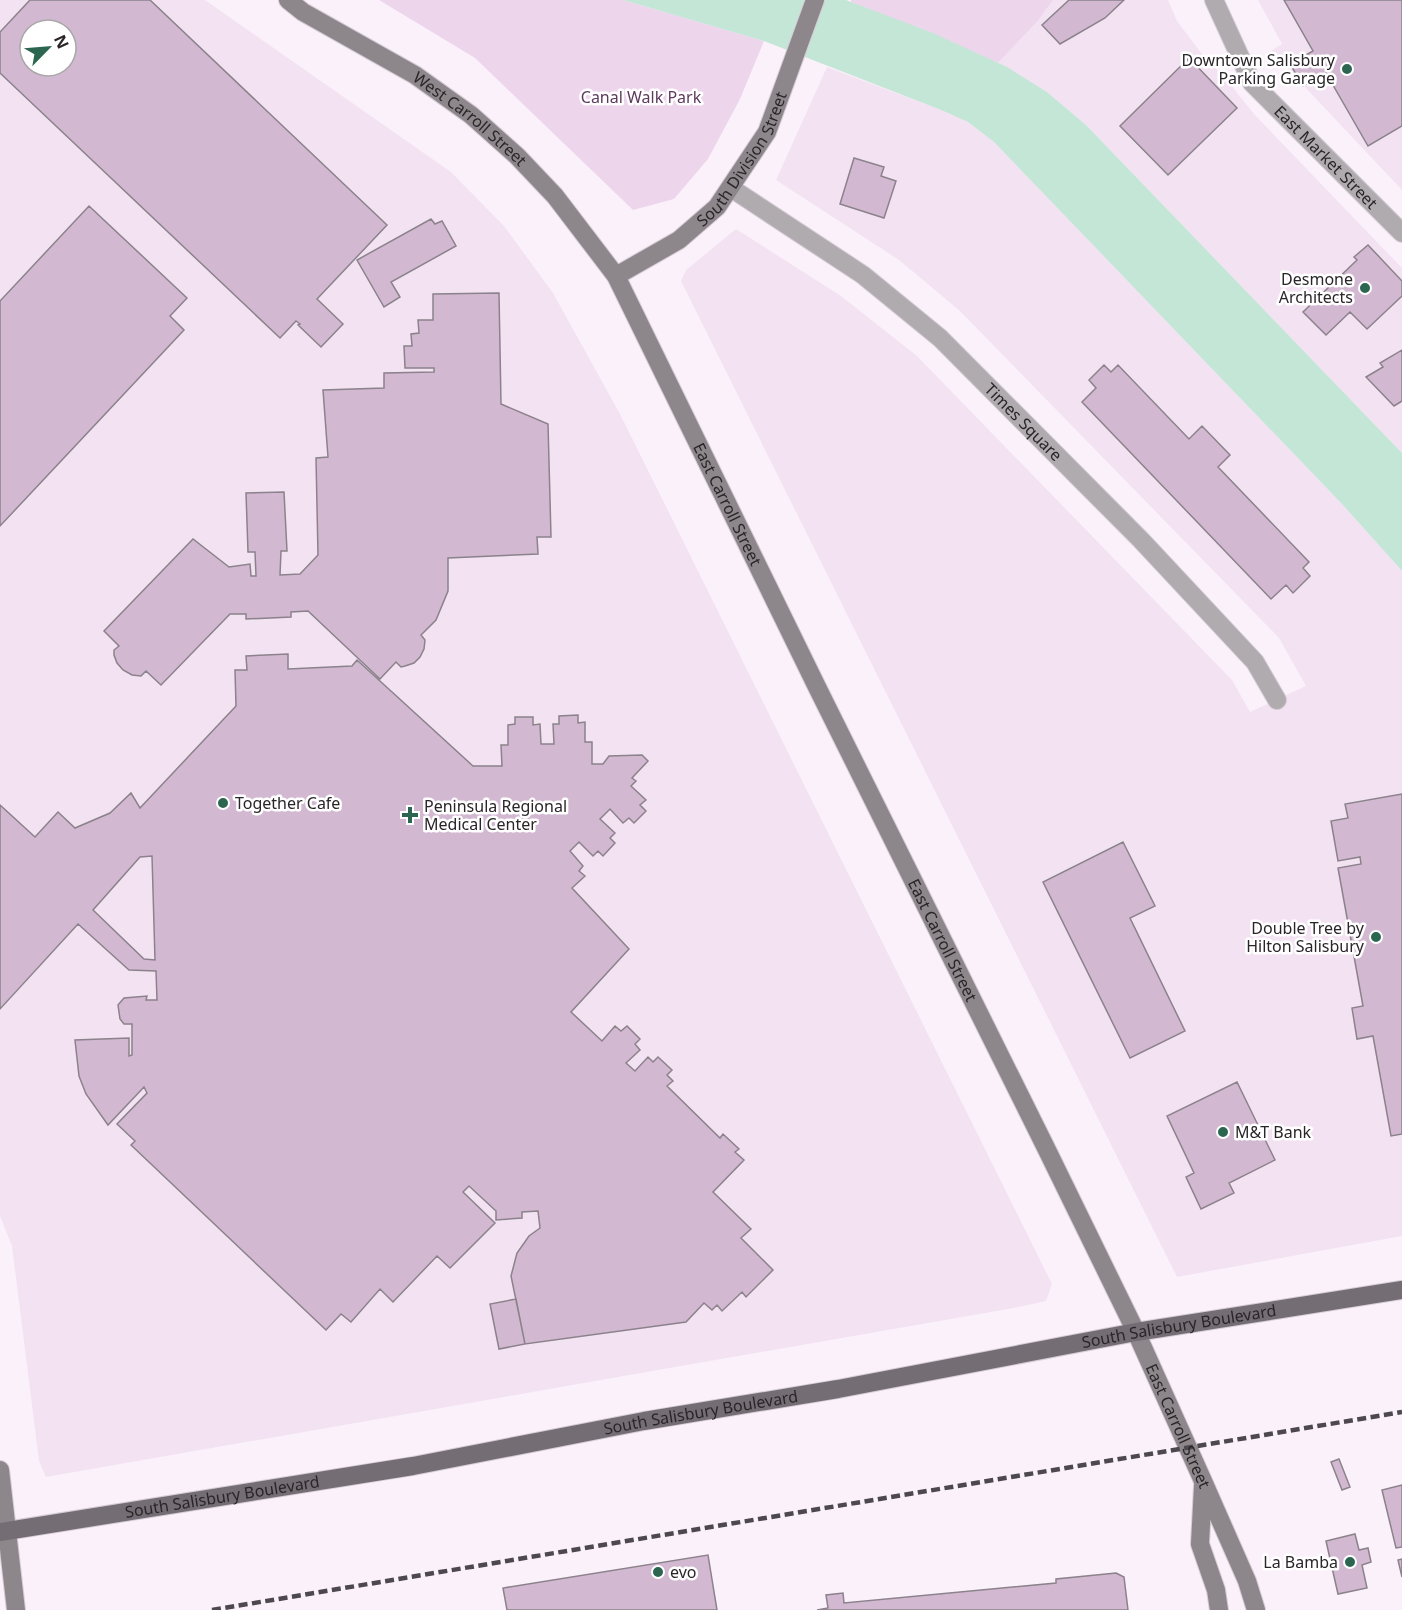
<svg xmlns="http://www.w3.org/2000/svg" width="1402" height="1610" font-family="'Noto Sans',sans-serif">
  <rect width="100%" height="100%" fill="#fbf1fb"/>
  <!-- built -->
  <path fill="#f3e3f2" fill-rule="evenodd" d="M0,0H205L451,172L504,226L553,293L620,414L1052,1284L1046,1301L1019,1307L46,1477L39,1461L12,1246L0,1216ZM30,30H66V66H30Z
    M1053,0H1168L1177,21L1202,54L1226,79L1254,114L1402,268V453L1086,125L1047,92L998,63L1038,21Z
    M1258,0H1402V190L1271,51L1282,44Z
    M827,67L941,110L968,122L994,142L1342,504L1402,571V1236L1177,1277L681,281L686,270L736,229L841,296L917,356L1232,680L1250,712L1306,686L1279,638L960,311L899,260L776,180Z"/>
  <!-- green -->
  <path fill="#edd6ec" d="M379,0H623L764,41L740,99L708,159L674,199L633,210L475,58Z
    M851,0H1053L1038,21L998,63L851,2Z"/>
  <!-- water -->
  <path fill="#c3e6d6" d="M623,0H846L933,33L1007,67L1047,92L1086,125L1402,453V571L1342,504L994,142L968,122L941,110L764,41Z"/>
  <!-- building -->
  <path fill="#d2b9d1" stroke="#8b828b" stroke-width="1.5" fill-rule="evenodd" d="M30,0H150L387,225L317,299L343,324L321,347L298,325L300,324L296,321L280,338L0,73V32ZM30,30H66V66H30Z
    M1069,0H1124L1105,18L1060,44L1042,25Z
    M1284,0H1402V126L1368,146L1326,73L1303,86L1290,64L1313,51Z
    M1189,58L1237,108L1168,175L1120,126Z
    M854,158L884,167L881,176L896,181L884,218L840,204Z
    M89,206L187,298L170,316L184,330L0,526V301Z
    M431,219L435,224L442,221L456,246L391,282L400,297L384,307L357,260Z
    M1368,245L1402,281V296L1367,329L1350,312L1326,335L1303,312L1357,260L1354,257Z
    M499,293L501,404L548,424L551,537H537L538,554L448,558V591L436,620L421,635L425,640L424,649L420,657L414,663L405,666L401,667L396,662L380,679L308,611L291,612V617L246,619V614H230L161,685L146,671L141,676L132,675L123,670L117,663L114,655V650L119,646L104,631L193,539L229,567L250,564L251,576H256L255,552H248L246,493L284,492L287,551H281L280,575L300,574L318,555L316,458L328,457L323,390L384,388V373L434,372V368H405L404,346H412L411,334L419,333L418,320H433V294Z
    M1402,350V401L1394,406L1366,377L1383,367L1380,363Z
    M1104,365L1111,372L1118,365L1189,439L1202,426L1230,455L1218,467L1309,562L1303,568L1310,576L1293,593L1286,585L1271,599L1082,402L1096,388L1089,380Z
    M288,654V669L352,666L357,660L473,766H502L501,745H508V725L515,724V717H533V725L540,724L541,744H554L553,724H559V716L578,715V723L585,722V742H592V764H603L609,756L642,755L648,761L632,778L636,781L631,786L646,800L640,805L646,811L634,823L629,818L623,823L610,809L600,819L615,833L610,838L615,843L603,856L598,851L593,856L579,842L570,851L583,866L579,871L585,876L572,888L629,949L571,1012L602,1041L615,1026L621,1031L627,1026L640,1039L635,1044L640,1050L626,1063L635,1071L648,1057L653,1062L658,1057L672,1070L667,1075L673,1081L667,1086L720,1138L723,1134L739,1149L735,1152L744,1160L713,1192L751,1229L741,1238L773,1270L746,1297L742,1292L722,1311L717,1305L712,1310L704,1303L686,1322L525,1344L511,1276L517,1253L529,1236L540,1228L538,1211L522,1212V1218L496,1220V1211L469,1186L463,1192L495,1223L450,1268L437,1256L393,1302L380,1289L351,1322L341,1314L326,1330L131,1145L135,1141L117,1124L147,1093L144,1087L108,1125L86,1094L79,1076L75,1040L129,1038V1056L132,1055V1024H124L120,1019L118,1005L124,998L147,996L146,1000H157L156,971L129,970L78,924L0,1009V805L35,837L58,812L75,828L110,813L131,793L140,808L236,706L235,670H247L246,656ZM152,856L155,960L144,959L93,910L140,857Z
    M1402,794V1134L1391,1136L1373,1036L1357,1039L1352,1008L1363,1006L1338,868L1361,864L1360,857L1338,861L1331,821L1348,818L1345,804Z
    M1123,842L1155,906L1130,918L1185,1031L1130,1058L1043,882Z
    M1237,1082L1275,1160L1229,1183L1234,1193L1201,1209L1186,1177L1194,1173L1167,1116Z
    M516,1299L525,1344L499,1349L490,1304Z
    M1339,1459L1350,1487L1342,1490L1331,1462Z
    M1402,1485V1547L1396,1548L1382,1490Z
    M1355,1534L1359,1550L1368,1548L1371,1562L1362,1565L1367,1588L1338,1594L1326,1541Z
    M708,1555L717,1610H507L503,1588Z
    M1402,1559V1577L1398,1560Z
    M1116,1573L1124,1577L1128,1610H817L828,1608L826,1595L843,1593L844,1603L1056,1583V1579Z"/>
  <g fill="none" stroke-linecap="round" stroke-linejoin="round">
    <defs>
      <g id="street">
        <path id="s1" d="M1214,0L1252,83L1402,233"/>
        <path id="s2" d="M731,188L863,275L940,338L1141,540L1255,662L1277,700"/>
      </g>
      <g id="secondary">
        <path id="s3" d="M288,0L303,12L415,75L471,115L517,156L555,196L616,276L817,687L1048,1152L1136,1332L1203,1481L1247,1581L1256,1610"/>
        <path id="s4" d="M616,276L679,240L717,207L767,132L815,0"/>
        <path d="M0,1470L16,1610"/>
        <path d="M1203,1486L1200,1544L1216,1590L1219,1610"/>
      </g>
      <g id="primary">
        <path id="s5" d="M0,1532L413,1466L644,1421L838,1389L1136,1332L1402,1290"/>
      </g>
    </defs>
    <!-- street casing -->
    <use href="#street" stroke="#d5ccd5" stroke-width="20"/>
    <!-- secondary casing -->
    <use href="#secondary" stroke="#d5ccd5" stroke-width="20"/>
    <!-- primary casing -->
    <use href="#primary" stroke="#d5ccd5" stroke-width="20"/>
    <!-- street -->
    <use href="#street" stroke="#afabae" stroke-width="18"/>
    <!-- secondary -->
    <use href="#secondary" stroke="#8d878c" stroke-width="18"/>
    <!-- primary -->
    <use href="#primary" stroke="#746d74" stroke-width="18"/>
    <!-- rail -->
    <path stroke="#4d484d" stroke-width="4.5" stroke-dasharray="9 4.5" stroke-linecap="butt" d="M212,1610L1402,1412"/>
  </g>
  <!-- markers -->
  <g fill="#2c6650" stroke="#fff" stroke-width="2">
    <circle cx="1347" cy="69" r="6"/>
    <circle cx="1365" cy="288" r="6"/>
    <circle cx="223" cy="803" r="6"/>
    <path d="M407 806h6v6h6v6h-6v6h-6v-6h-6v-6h6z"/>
    <circle cx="1376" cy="937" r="6"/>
    <circle cx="1223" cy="1132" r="6"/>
    <circle cx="1350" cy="1562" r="6"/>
    <circle cx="658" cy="1572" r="6"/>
  </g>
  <g text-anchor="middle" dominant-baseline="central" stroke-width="5" stroke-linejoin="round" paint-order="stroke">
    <!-- poi labels -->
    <g font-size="16" fill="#292528" stroke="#fff" text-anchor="end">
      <text x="1335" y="60">Downtown Salisbury<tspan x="1335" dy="18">Parking Garage</tspan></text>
      <text x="1353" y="279">Desmone<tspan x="1353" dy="18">Architects</tspan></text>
      <text x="235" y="803" text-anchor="start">Together Cafe</text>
      <text x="424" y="806" text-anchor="start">Peninsula Regional<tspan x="424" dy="18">Medical Center</tspan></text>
      <text x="1364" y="928">Double Tree by<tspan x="1364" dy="18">Hilton Salisbury</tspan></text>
      <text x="1235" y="1132" text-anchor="start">M&amp;T Bank</text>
      <text x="1338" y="1562">La Bamba</text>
      <text x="670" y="1572" text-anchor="start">evo</text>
    </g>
    <!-- park labels -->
    <g font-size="16" fill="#5d3a5d" stroke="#fff">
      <text x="641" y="97">Canal Walk Park</text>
    </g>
    <!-- street labels -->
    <g font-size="16" fill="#292528" stroke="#fff">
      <text stroke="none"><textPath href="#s3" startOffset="218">West Carroll Street</textPath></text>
      <text stroke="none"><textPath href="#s4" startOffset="177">South Division Street</textPath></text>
      <text stroke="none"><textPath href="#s1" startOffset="196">East Market Street</textPath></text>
      <text stroke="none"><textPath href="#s2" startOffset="376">Times Square</textPath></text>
      <text stroke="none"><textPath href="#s3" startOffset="688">East Carroll Street</textPath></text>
      <text stroke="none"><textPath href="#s3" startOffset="1174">East Carroll Street</textPath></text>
      <text stroke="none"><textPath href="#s5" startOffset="1197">South Salisbury Boulevard</textPath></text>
      <text stroke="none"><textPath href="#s5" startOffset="711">South Salisbury Boulevard</textPath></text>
      <text stroke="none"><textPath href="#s3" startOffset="1714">East Carroll Street</textPath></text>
      <text stroke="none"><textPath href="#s5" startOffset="225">South Salisbury Boulevard</textPath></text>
    </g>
  </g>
  <!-- north arrow -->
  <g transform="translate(48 48) rotate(65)"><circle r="28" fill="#ffffff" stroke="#a9a8a9" stroke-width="1.5"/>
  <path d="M0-4.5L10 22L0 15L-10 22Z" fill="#2c6650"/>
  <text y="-9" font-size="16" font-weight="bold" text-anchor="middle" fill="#292528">N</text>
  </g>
</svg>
